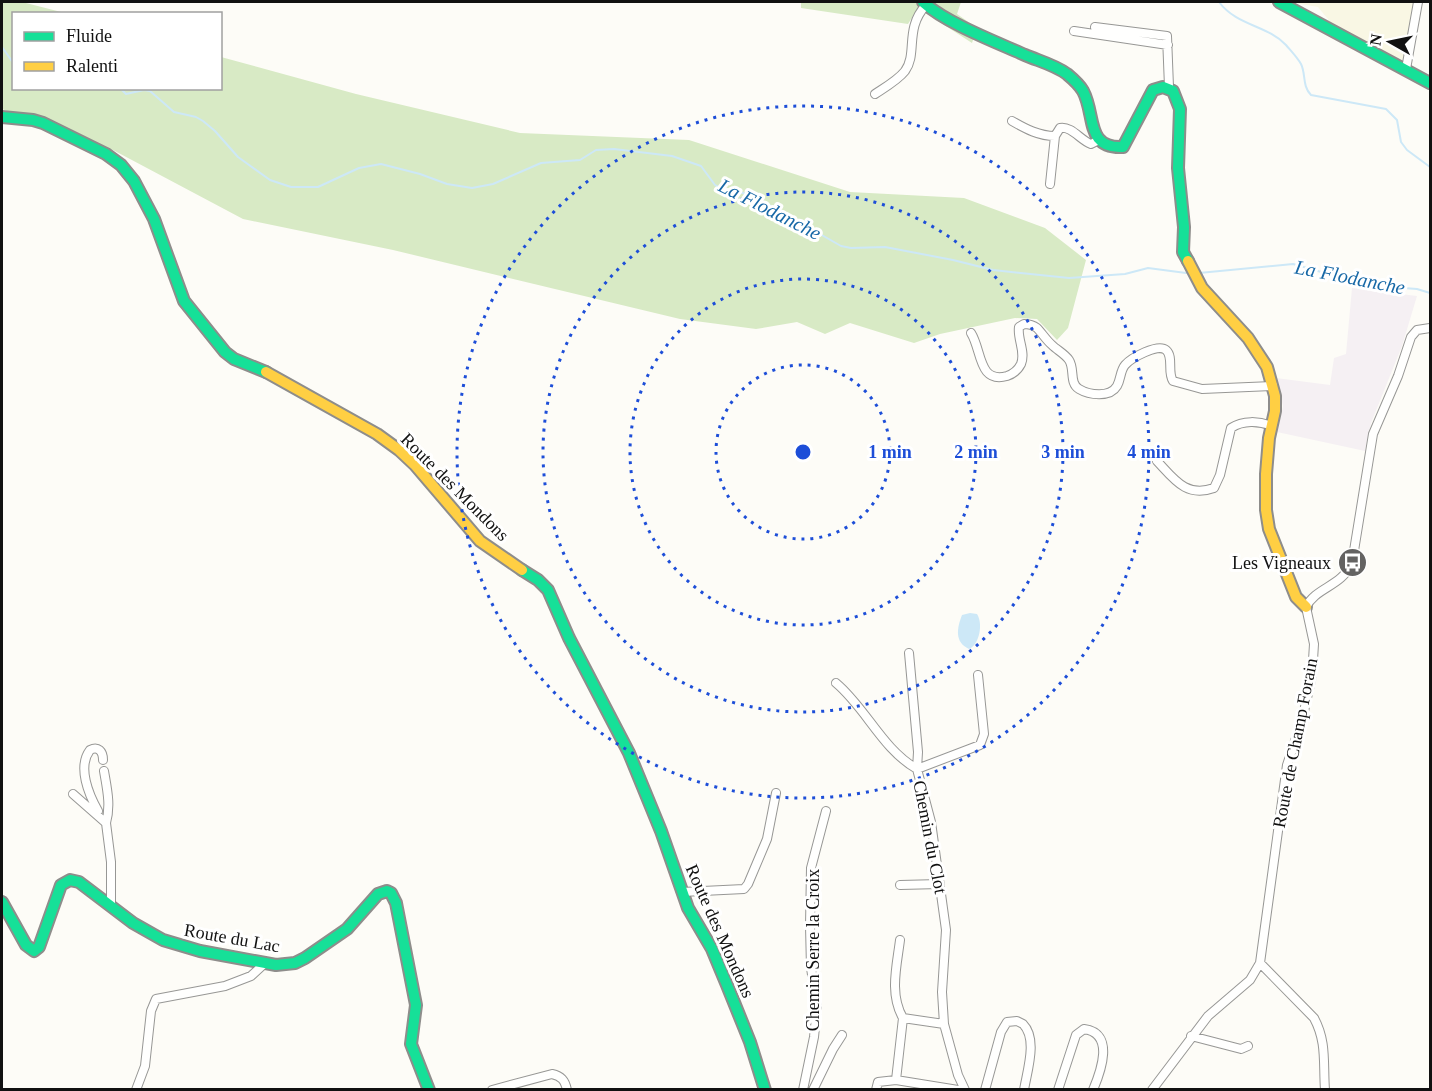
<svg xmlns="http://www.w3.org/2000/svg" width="1432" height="1091" font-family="'Times New Roman',serif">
  <rect width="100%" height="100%" fill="#fdfcf7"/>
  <!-- industrial -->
  <path fill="#f5f0f3" d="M1352,288L1417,296L1402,346L1371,423L1365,451L1277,432L1283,406L1276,378L1330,385L1334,358L1346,354Z"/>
  <!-- farmland -->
  <path fill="#f9f7e4" d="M1289,2H1415L1406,55L1403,60L1394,57L1332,24L1318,7Z"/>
  <!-- forest -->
  <path fill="#d8eac5" d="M2,2H22L65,13L14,14V88H220L221,57L356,94L520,133L689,140L850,192L964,198L1045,228L1086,260L1068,328L1057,340L1037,319L1015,318L940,334L914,343L850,323L825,334L797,322L756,329L680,319L393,250L243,219L113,150L2,109Z
    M801,2H961L957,14L977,28L972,43L918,8L908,24L801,8Z"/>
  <!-- water -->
  <path fill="#cde8f7" d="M970,613L977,614C983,623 980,644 969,649C954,642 957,628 962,615Z"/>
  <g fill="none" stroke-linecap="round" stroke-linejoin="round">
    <!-- stream -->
    <path stroke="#cde8f7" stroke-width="2" d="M1219,2C1237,26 1267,25 1286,45C1291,51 1297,57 1301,64C1306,74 1302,86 1311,95L1386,109L1397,120L1401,142L1407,150L1430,167
      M2,47L14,64
      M120,88L126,94L144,90L150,91L174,112L196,117L203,121L215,131L238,157L270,180L291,187H318L359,168L381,164L420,174L447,184L472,188L493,184L541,163L580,160L596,150L614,149L672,156L701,166L715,185L724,190L743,193L764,202L841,246L851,248L885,247L953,260L993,270L1069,278L1125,274L1148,268L1186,273
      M1199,273L1293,264L1346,279L1378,286L1417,289L1430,293"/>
    <defs>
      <path id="street" d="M1095,27L1167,36L1169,87
        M1074,31L1168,45
        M1406,69L1418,2
        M875,94C884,88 898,80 905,71C918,53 904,29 926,5
        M1012,121C1026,129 1039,136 1055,136
        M1050,184L1055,136L1060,128C1072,126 1080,140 1091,144L1099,140
        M971,333C982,350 978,384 1007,376C1013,374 1018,370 1021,364C1026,352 1017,339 1019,327L1024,324C1029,324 1033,325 1037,328C1042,333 1046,340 1052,345C1057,350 1065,354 1069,360C1075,369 1069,383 1079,389C1089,395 1110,398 1117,386C1121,379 1120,371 1125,365C1131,358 1158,343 1166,350C1174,357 1167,372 1173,381L1202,389L1273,386
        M1157,461C1174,479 1186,498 1214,488L1220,475L1231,428C1243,420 1259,421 1272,426
        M909,653L918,752L917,769L980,745L984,734L978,675
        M836,683C866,708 882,749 917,769L931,822L946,930L942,992L944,1024
        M104,771C107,789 111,805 106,823
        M73,794L106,823L111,862V906
        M98,811C89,795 77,767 90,750C98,746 103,751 103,760
        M900,885L940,884
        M682,892L744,889L748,884L767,839L776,793
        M900,940C897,965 889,994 903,1018L944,1024L958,1075L965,1090
        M1260,963L1314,1018C1327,1042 1323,1063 1325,1090
        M1191,1036L1241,1049L1248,1046
        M896,1080L903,1018
        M136,1090L145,1066L151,1011L156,999L225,986L251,976L264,964
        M492,1090L552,1074C561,1076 565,1080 567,1090
        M803,1090L814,1037L817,1008L811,968L810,926L811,868L826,811
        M813,1090L833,1049L842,1035
        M876,1090L878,1082L896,1080L958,1090
        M985,1090L1001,1032L1007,1022L1017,1021L1023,1024C1038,1039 1027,1071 1024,1090
        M1058,1090L1076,1035L1084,1029C1115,1033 1101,1071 1093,1090
        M1152,1090L1208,1016L1250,980L1260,963L1287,765L1302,720L1312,676L1314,644L1306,607C1316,587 1341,587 1352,563L1373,434L1398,376L1411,337L1417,330L1430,328"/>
      <path id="fast" d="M923,2C946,23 996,42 1025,55C1039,61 1055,65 1067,74C1073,79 1079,84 1083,91C1096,115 1085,149 1123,147L1153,90L1163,87L1173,91L1180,109L1178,168L1184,227L1183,252L1188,261
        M1279,2L1430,83
        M2,117L33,120L43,123L106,154L121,165L134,181L154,219L184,301L225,352L234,359L266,372
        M522,570L538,580L548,590L569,638L629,753L661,831L688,908L712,949L727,985L750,1042L765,1090
        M2,902L26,945L34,951L39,947L61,885L70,880L79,882L133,923L163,940L200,951L276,965L295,963L305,958L347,929L378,894L387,891L391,893L396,903L416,1005L411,1044L429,1090"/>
      <path id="slow" d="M1188,261L1202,288L1248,338L1267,367L1275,396V411L1269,438L1266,474V510L1269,529L1296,597L1306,607
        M266,372L377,434L399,450L415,465L480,541L522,570"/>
    </defs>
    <!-- street casing -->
    <use href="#street" stroke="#979795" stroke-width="10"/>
    <!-- fast casing -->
    <use href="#fast" stroke="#8e8d8b" stroke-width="14"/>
    <!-- slow casing -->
    <use href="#slow" stroke="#8e8d8b" stroke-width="14"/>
    <!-- street -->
    <use href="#street" stroke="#fffffe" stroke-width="8"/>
    <!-- fast -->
    <use href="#fast" stroke="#16e098" stroke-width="10"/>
    <!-- slow -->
    <use href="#slow" stroke="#ffcf43" stroke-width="10"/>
  </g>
  <!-- distance rings -->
  <g fill="none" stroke="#1d4ed8" stroke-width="3" stroke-dasharray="3 6">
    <circle cx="803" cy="452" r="87"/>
    <circle cx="803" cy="452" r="173"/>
    <circle cx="803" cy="452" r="260"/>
    <circle cx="803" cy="452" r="346"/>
  </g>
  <!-- icons -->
  <defs>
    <symbol id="bus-disc" viewBox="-11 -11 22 22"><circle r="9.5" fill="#646362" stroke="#fff"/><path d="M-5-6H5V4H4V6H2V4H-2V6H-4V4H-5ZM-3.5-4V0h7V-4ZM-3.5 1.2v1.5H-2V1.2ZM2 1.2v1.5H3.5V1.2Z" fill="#fff"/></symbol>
  </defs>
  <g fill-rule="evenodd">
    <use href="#bus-disc" x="1336" y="546" width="33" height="33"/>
  </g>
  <g text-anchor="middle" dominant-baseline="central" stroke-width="6" stroke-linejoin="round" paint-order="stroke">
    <!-- street labels -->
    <g font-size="18" fill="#111" stroke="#fff">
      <text transform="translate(455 487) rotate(45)">Route des Mondons</text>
      <text transform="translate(1295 743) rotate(-79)">Route de Champ Forain</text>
      <text transform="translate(930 837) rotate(79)">Chemin du Clot</text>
      <text transform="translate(720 931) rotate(66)">Route des Mondons</text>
      <text transform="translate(232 938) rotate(10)">Route du Lac</text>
      <text transform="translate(813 950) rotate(-90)">Chemin Serre la Croix</text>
    </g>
    <!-- poi labels -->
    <g font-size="18" fill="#111" stroke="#fff" text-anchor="end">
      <text x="1331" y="563">Les Vigneaux</text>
    </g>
    <!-- water labels -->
    <g font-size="20" font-style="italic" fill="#1768a6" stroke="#fff">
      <text transform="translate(770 209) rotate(27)">La Flodanche</text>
      <text transform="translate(1350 277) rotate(11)">La Flodanche</text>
    </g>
  </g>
  <circle cx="803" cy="452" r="9" fill="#1d4ed8" stroke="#fff" stroke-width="3"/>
  <g font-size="18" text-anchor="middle" font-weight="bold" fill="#1d4ed8" stroke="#fff" stroke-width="6" stroke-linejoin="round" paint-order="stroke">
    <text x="890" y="458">1 min</text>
    <text x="976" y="458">2 min</text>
    <text x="1063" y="458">3 min</text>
    <text x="1149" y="458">4 min</text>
  </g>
  <!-- border -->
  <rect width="1432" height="1091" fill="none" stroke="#111111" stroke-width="6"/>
  <!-- legend -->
  <rect x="12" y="12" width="210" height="78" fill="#ffffff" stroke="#a0a0a0" stroke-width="1.5"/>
  <rect x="24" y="32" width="30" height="9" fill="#16e098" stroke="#a0a0a0" stroke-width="1.5"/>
  <text x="66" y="42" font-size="18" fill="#111111">Fluide</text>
  <rect x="24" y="62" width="30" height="9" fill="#ffcf43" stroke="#a0a0a0" stroke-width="1.5"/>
  <text x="66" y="72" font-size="18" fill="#111111">Ralenti</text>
  <!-- north arrow -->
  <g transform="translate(1390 42) rotate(279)" stroke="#ffffff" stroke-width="4.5" paint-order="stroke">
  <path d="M0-4.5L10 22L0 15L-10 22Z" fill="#111111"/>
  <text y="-9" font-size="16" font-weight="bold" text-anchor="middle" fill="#111111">N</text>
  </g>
</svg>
